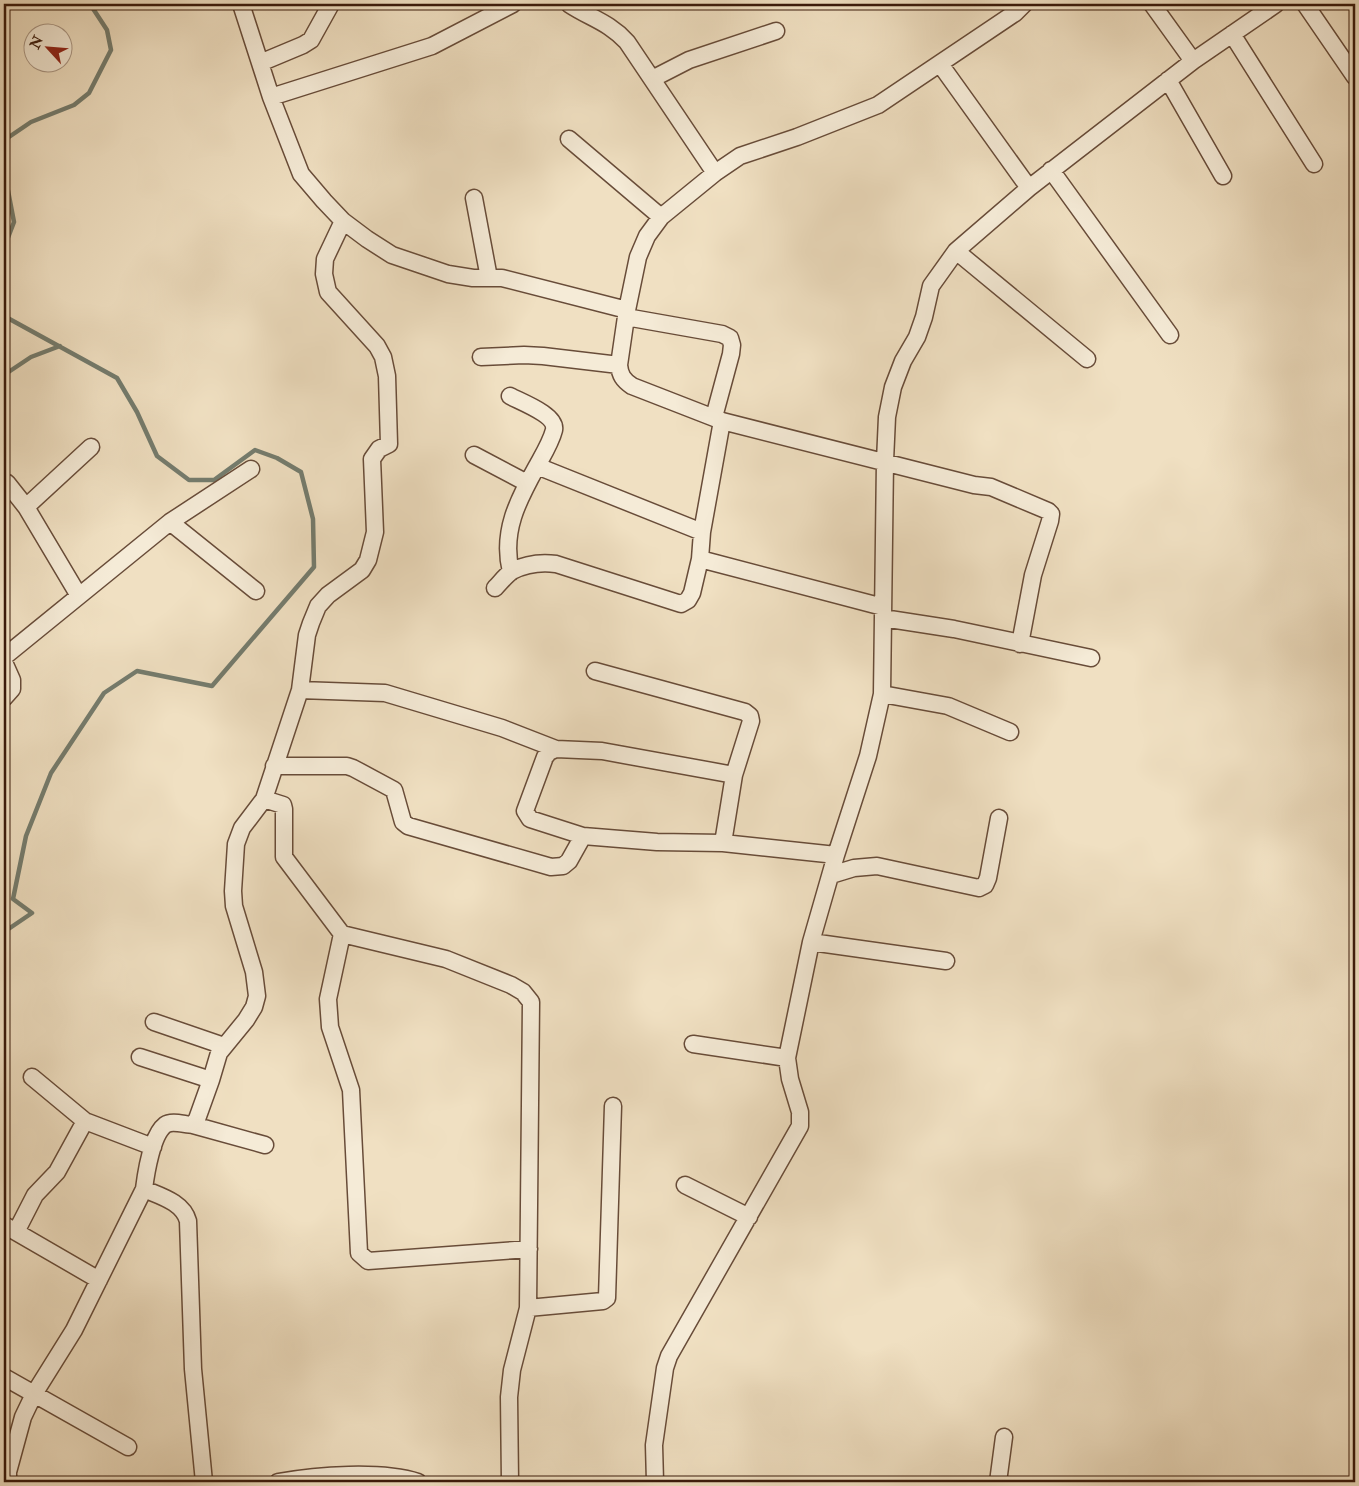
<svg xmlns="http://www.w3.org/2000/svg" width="1359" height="1486" font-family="'IM FELL Double Pica',serif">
  <rect width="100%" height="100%" fill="#f0e0c2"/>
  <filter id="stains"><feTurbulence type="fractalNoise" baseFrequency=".004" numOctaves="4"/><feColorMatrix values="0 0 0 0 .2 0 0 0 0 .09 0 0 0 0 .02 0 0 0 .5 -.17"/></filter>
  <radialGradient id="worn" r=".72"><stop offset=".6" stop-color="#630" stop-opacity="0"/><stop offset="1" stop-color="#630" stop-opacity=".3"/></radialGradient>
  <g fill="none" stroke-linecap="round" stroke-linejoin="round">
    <!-- stream -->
    <path stroke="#747c6e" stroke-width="4.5" d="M4,147L6,139L31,122L74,105L89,93L111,50L107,30L90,4
      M4,170L14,222L4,248
      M4,316L117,378L137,412L157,456L189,480H214L255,450L277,458L301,472L313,519L314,567L212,686L137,671L104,693L51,773L26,836L13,899L32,913L4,932
      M4,375L31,357L60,346"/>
    <defs>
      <path id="minor" d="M241,4L271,97L301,174L324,201L343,221L367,239L392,255L448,274L473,278H502L627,310
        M569,4C590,18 609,22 627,42L715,173
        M1152,4L1193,61
        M1305,4L1355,77
        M1232,34L1314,164
        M260,63L303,45L311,40L331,4
        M940,64L1029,188
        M652,79L689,60L776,31
        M1168,80L1223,176
        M271,97L432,46L513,4
        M569,139L661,217
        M1051,170L1170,335
        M474,198L489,278
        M956,251L1087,359
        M626,317L722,334L730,338L732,345L731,354L714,417
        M481,357L524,355L543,356L619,365
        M510,396C521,402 557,415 554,430C551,442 543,455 537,466L702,532
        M474,455L527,483
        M7,483L26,507L79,596
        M26,507L91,447
        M170,522L256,591
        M700,559L883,607
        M511,572C501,532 518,500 537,466
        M495,588C500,583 506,575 512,571C526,564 541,562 556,564L681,604L688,600L692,593L700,559L702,532L722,421
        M883,618L954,629L1091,658
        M1020,644L1033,575L1050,521L1051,514L1048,511L991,487L974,485L722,421L632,386C623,380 620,375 619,365L627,310L638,257L647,236L661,217L715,173L740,156L797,137L878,105L1015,13L1024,4
        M4,657L170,522L251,469
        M4,662L12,680V689L4,698
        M595,671L745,712L750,716L751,721L734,775L723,843
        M300,690L385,693L502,728L556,749L602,751L734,775
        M882,694L948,706L1010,732
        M556,749L549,752L545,757L525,811L530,819L583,836L657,842L723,843L836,855
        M274,766H347L353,768L394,790L403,822L408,826L551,867L563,866L569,861L583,836
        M264,799L283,805L284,809V857L342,934L446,959L511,985L523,992L531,1002L528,1308L512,1370L509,1397L510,1482
        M831,875L854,868L877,866L979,888L985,885L988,878L999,818
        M342,934L328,999L330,1027L351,1090L359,1253L368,1261L529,1249
        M811,942L946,961
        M154,1022L224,1046
        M693,1044L787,1058
        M140,1057L211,1080
        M32,1077L85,1121L153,1147
        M193,1125L265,1145
        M685,1185L749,1217
        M144,1189C160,1196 183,1202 188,1221L193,1369L204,1482
        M4,1225L99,1280
        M16,1232L35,1195L57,1172L85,1121
        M528,1308L603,1301L607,1298L613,1106
        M4,1377L128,1447
        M8,1482V1472L23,1417L34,1394L74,1330L144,1189C146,1173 152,1135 165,1125C172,1120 185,1125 193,1125L197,1119L211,1080L219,1053L246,1020L254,1007L257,996L254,972L234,906L233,891L236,844L242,828L264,799L300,690L307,635L311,623L318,606L328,595L362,570L368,560L375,532L372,459L379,449L389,444L387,376L383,357L377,346L328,292L324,274L325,259L343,221
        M278,1482C317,1475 381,1470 418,1482
        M655,1482L654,1445L665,1368L669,1356L800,1126V1112L790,1079L787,1058L811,942L836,855L868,756L882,694L885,461L887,417L893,387L903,361L917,337L924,317L931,286L956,251L1029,188L1193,61L1276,4
        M998,1482L1004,1437"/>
    </defs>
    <!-- minor casing -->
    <use href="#minor" stroke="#684c39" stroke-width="19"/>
    <!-- minor -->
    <use href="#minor" stroke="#f5ebd7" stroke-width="16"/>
  </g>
  <!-- margin -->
  <rect width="1359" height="1486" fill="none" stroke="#f0e0c2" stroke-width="20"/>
  <rect x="5" y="5" width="1349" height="1476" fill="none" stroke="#3a1a0b" stroke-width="2.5"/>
  <rect x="10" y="10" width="1339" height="1466" fill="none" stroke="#3a1a0b"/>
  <!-- north arrow -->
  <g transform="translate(48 48) rotate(296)"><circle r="24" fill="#f5ebd7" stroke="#aa9785"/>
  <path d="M0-4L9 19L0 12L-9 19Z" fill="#8f2418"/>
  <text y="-8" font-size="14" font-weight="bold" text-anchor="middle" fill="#3a1a0b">N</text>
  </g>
  <rect width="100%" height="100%" filter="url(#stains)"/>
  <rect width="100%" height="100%" fill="url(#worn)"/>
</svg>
